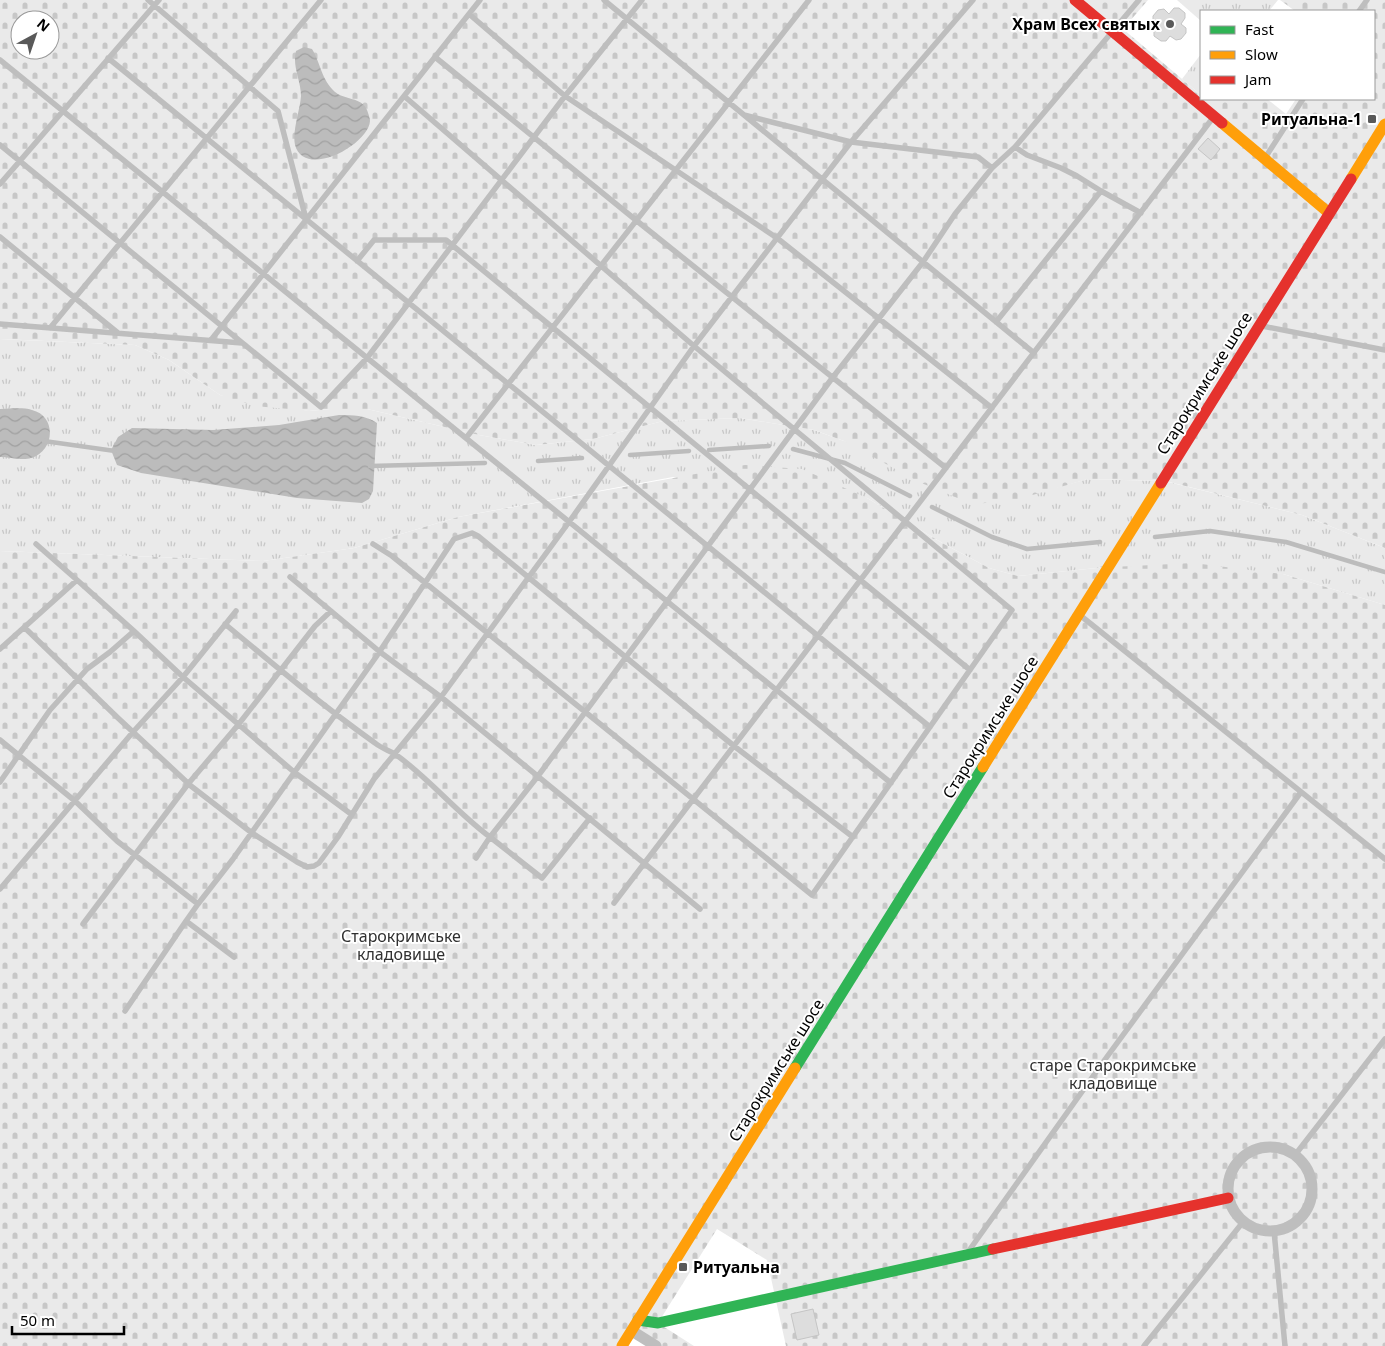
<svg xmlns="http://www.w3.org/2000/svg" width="1385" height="1346" font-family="'Noto Sans',sans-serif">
  <defs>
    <pattern id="grass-tufts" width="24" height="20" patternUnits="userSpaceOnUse" patternTransform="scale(1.25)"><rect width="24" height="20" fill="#eaeaea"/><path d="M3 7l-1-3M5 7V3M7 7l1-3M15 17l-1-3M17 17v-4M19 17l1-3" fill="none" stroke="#c7c7c7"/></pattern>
    <pattern id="cemetery-stones" width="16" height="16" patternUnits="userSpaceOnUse" patternTransform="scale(1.25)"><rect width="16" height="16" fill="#eaeaea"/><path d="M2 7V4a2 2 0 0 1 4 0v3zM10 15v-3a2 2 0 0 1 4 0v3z" fill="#c7c7c7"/></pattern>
    <pattern id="water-waves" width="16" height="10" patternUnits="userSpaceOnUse" patternTransform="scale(1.25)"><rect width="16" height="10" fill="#bcbcbc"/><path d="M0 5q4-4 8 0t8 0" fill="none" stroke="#a0a0a0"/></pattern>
  </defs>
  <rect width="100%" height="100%" fill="#fff"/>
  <!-- grass -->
  <path fill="url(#grass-tufts)" d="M1177,0H1278L1269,11H1201V21Z
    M1201,54V95L1182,79Z
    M0,339L135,345L169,360L220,395L309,411L330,409H367L479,435L536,445L593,439L663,421L740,418L814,430L844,441L1051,489L1088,479L1161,481L1107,567L1018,576L989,568L944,544L867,498L673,477L458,517L354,548L263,561L0,551Z
    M1164,481L1302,515L1385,548V605L1283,574L1111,567Z"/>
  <!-- cemetery -->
  <path fill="url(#cemetery-stones)" fill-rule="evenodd" d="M0,0H1148L1123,29L1201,95V99H1267L1286,114L1296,99H1374V11H1295L1280,0H1385V548L1302,515L1165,481L1112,567L1193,563L1283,574L1385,605V1346H786L767,1260L717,1229L658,1323L694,1346H656L632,1331L622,1346H0V551L263,561L354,548L458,517L745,465L802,469L867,498L944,544L989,568L1018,576L1107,567L1160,481L1088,479L1012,501L972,504L919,482L844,441L814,430L740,418L663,421L593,439L536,445L479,435L367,409H330L309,411L255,406L220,395L169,360L135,345L0,339ZM20,20H50V50H20Z"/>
  <!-- water -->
  <path fill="url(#water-waves)" d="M304,47L312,49C321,64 321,79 335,92C344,100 362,97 367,110C368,113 370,118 370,121C369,144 305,180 295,145C292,131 300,110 301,96C301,80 292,67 296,51Z
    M0,409C10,409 22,407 32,410C57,416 55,451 31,458C23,461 9,457 0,457Z
    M339,415C353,415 365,415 377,423L373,491L369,499L362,503L297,498L141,473L117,465L111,450L118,437L132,428L213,430L279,425Z"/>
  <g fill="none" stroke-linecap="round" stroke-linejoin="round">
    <!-- stream -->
    <path stroke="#bcbcbc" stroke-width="4.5" d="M44,441L115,451
      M793,449L845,463L910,496
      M709,450L769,446
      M630,455L689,451
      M538,461L582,458
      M370,466L485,463
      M932,507L992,537L1027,549L1100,542
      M1155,537L1210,531L1286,542L1385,572"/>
  </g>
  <!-- building -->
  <path fill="#ddd" stroke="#c5c5c5" d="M1174,8H1179L1185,13V18L1181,24L1186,28V33L1181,39L1176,40L1170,36L1166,41H1161L1154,36V31L1159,25L1153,21V16L1158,10L1164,9L1169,14Z
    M1208,138L1220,149L1211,160L1198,149Z
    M813,1309L819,1335L797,1340L791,1314Z"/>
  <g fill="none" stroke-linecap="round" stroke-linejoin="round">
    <!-- lane -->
    <path stroke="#bebebe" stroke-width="5.5" d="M148,0L278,111L306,219
      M604,0L1034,353
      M1359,11L1367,0
      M469,14L565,96L777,238L992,408
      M435,57L637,221L946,468
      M108,58L930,727
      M0,60L891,783
      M744,115L851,142L978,157L992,168L1015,147L1139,0
      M0,145L321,407L367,358L565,96L642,0
      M1015,147L1027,155L1061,168L1077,176L1101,191L1141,213
      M1265,158L1303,99
      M0,184L159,0
      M0,237L118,333
      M357,261L374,240H446L970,670
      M996,322L1101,191
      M0,324L242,343
      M1262,326L1385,350
      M50,328L321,0
      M211,340L480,0
      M466,438L809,0
      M373,544L392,556L812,895L1012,610L694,346L404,96
      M77,580L134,631
      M236,611L183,677L294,772L351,814
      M331,611L380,652L441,697L700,909
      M1081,616L1385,859
      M225,624C274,665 323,706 375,743C381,748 388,750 395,754C429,778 456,812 490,837L476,858
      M25,628L118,718L191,786L252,833L297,862L307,867L314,866L319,863L338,837L374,779L441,697L569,522L694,346L851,142L973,0
      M0,649L77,580L36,544
      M0,740L75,801L117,841L198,904L186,921
      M0,782L50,710L87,669L110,652L134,631L183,677L133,732L0,889
      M590,818L542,878L490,837L538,776L833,377L923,262L955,214L992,168
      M614,903L1212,119
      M198,904L233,859L376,657L454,539L472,533L478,536L734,746L853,837
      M83,924L188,784L238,725L315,626L331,611L290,577
      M125,1011L186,921L234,957
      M1295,1155L1385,1039
      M1274,1231L1285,1346
      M968,1252L1101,1065L1301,792
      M1144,1346L1243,1222"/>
    <!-- street -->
    <path stroke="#bebebe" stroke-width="11" d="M1228 1189a42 42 0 1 1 84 0a42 42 0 1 1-84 0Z
      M632,1331L656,1346"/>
    <!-- fast -->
    <path stroke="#30b455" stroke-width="11" d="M795,1068L983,767
      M638,1320L658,1323L993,1249"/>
    <!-- slow -->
    <path stroke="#ff9f0a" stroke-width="11" d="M1222,123L1329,213
      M1351,179L1385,124
      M983,767L1161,483
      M622,1346L795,1068"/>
    <!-- jam -->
    <path stroke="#e5322d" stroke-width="11" d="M1075,0L1222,123
      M1161,483L1351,179
      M993,1249L1228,1198"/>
  </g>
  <!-- markers -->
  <g fill="#595959" stroke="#fff" stroke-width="2">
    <circle cx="1170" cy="24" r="5"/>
    <rect x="1367" y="114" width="10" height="10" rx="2.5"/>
    <rect x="678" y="1262" width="10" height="10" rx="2.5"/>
  </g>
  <g text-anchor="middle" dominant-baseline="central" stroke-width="4" stroke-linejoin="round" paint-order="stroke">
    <!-- poi labels -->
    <g font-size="16" font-weight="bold" fill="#000" stroke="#fff" text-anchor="end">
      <text x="1160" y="24">Храм Всех святых</text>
      <text x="1362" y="119">Ритуальна-1</text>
      <text x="693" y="1267" text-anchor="start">Ритуальна</text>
    </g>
    <!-- street labels -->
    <g font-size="16" fill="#000" stroke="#fff">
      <text transform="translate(1204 383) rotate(-58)">Старокримське шосе</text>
      <text transform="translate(990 727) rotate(-58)">Старокримське шосе</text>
      <text transform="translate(776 1070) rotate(-58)">Старокримське шосе</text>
    </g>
    <!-- park labels -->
    <g font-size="16" fill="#303030" stroke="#fff">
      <text x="401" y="936">Старокримське<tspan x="401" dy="18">кладовище</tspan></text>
      <text x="1113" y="1065">старе Старокримське<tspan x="1113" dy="18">кладовище</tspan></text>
    </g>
  </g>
  <!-- legend -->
  <rect x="1200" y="10" width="175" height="90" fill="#ffffff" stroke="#999999"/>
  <rect x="1210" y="26" width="25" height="8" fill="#30b455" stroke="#999999"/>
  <text x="1245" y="35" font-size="15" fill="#000000">Fast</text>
  <rect x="1210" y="51" width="25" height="8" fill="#ff9f0a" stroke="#999999"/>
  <text x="1245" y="60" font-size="15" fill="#000000">Slow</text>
  <rect x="1210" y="76" width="25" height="8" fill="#e5322d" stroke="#999999"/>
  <text x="1245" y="85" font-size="15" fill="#000000">Jam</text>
  <!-- north arrow -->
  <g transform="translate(35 35) rotate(40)"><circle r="24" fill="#ffffff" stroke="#999999"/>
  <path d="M0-4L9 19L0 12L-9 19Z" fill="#595959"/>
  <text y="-8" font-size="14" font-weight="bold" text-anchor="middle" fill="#000000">N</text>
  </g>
  <!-- scale -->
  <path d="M12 1326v8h112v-8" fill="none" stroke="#000000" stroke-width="2.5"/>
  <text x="20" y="1326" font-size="15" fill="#000000" stroke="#ffffff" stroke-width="4" paint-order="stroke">50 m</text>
</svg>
